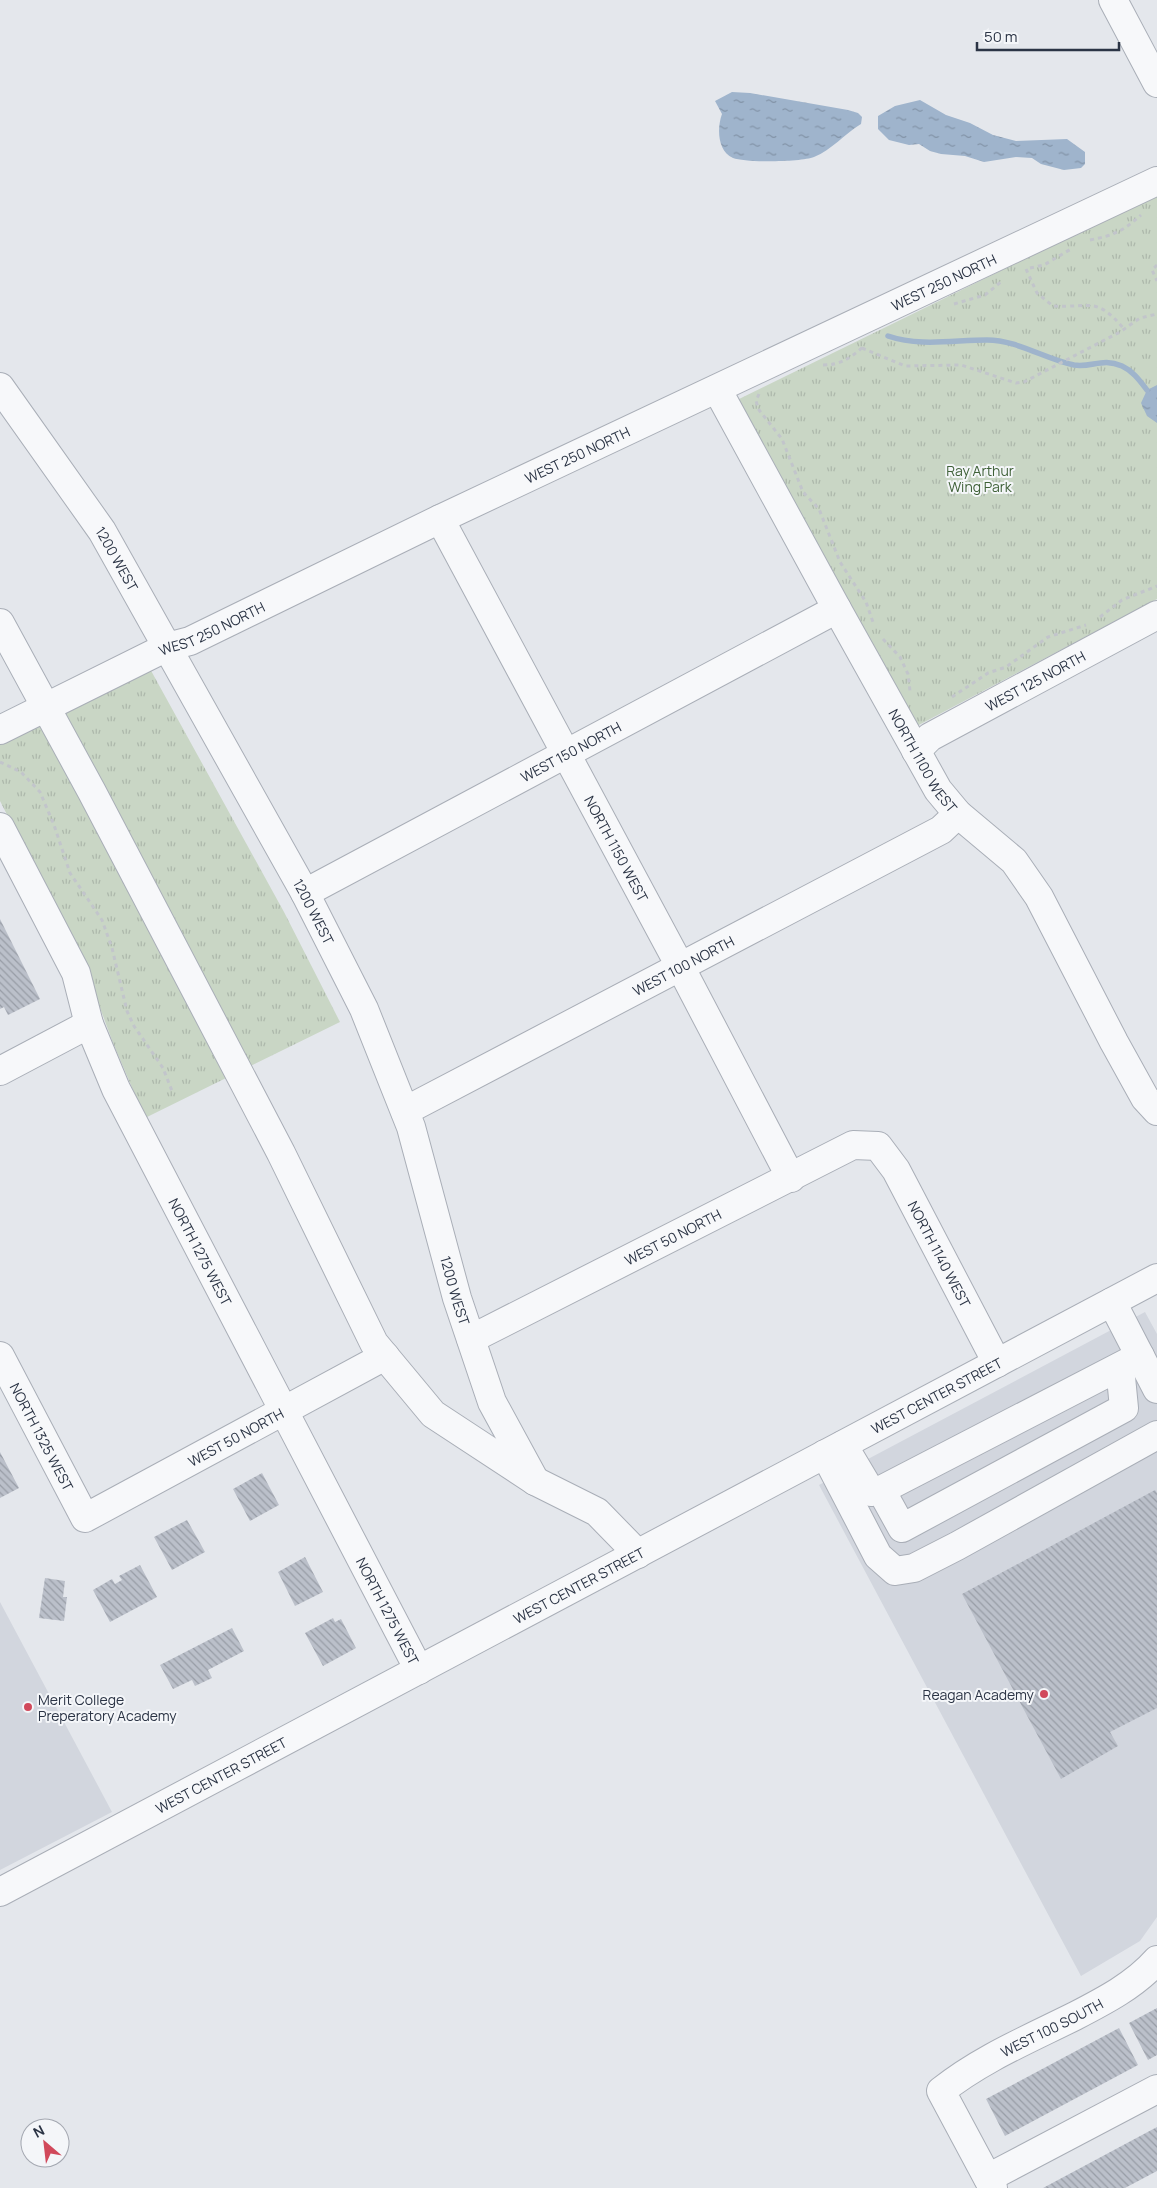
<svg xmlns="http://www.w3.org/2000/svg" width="1157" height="2188" font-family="Manrope,sans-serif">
  <defs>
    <pattern id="park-tufts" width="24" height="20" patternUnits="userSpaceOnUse" patternTransform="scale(1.25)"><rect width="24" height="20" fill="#c9d6c5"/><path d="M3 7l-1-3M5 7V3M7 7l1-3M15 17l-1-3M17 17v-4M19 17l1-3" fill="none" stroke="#adb8ab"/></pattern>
    <pattern id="water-ripples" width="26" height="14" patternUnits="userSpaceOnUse" patternTransform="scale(1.25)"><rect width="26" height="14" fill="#9fb4cc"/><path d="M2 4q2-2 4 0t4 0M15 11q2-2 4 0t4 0" fill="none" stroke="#8293a7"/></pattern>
    <pattern id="building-back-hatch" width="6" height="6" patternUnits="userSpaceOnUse" patternTransform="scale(1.25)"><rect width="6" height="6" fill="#bbc0ca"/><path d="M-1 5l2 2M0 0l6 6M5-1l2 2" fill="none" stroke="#989da6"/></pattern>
  </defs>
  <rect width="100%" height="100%" fill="#e4e7ec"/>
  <!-- built -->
  <path fill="#d2d6de" d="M1145,1312L1157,1334V1917L1140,1941L1081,1976L819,1485Z
    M0,1602L112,1812L0,1870Z"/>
  <!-- park -->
  <path fill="url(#park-tufts)" d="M1157,194V599L915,727L735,401Z
    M149,667L284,912L340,1022L145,1118L113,1043L85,967L0,801V745Z"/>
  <!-- water -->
  <path fill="url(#water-ripples)" d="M732,92L750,93L848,110L858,113L862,117L861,124C844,134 832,150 814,157C801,162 746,163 733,158C717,151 717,127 722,114L715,101Z
    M920,100L946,115L970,123L993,135L1016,141L1067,139L1085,152V164L1081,168L1064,170L1041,164L1032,158L1016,157L984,162L965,156L941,154L930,151L919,144L909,145L889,140L878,129V116L895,106Z
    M1157,385V423L1147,416L1141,403L1147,390Z"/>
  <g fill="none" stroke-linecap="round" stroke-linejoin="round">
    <!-- stream -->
    <path stroke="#9fb4cc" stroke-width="5.5" d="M888,336C920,347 954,340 987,340C1017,340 1045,359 1074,365C1092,368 1102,357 1122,366C1133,371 1140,381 1147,390"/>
  </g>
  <!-- building -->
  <path fill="url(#building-back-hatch)" d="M0,919L40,999L8,1015L4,1007L0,1009Z
    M0,1452L19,1488L0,1498Z
    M262,1473L279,1505L250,1521L233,1489Z
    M1155,1490L1157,1493V1708L1110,1732L1118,1746L1061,1779L962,1594Z
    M187,1520L205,1552L172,1570L154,1537Z
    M305,1557L323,1592L295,1606L278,1572Z
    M140,1565L157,1597L110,1622L93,1590L112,1579L115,1584L122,1580L119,1576Z
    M45,1578L65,1581L63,1597H67L64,1621L39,1618Z
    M333,1618L335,1622L341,1619L356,1648L323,1666L305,1633Z
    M232,1628L244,1651L208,1670L212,1678L195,1686L192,1680L173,1689L160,1665Z
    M1157,2008V2055L1148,2060L1129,2023Z
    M1119,2028L1138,2065L1005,2136L986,2099Z
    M1157,2127V2171L1125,2188H1043Z"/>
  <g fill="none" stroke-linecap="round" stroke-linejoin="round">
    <defs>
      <g id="minor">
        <path d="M1113,0L1157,83"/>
        <path id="s1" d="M0,387L102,531L305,893L364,1009L411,1127L457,1298L492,1402L535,1481"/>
        <path id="s2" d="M717,389L837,609L938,790L958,814L1014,861L1039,897L1114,1042L1145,1098L1157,1111"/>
        <path id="s3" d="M440,519L681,968L791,1178"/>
        <path d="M0,623L92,792L281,1153L374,1343L433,1414L535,1481L597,1512L638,1554"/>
        <path id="s4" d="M0,730L167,647L190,641L440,519L1157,181"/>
        <path id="s5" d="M916,751L930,737L1157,615"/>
        <path id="s6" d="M0,827L76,973L89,1024L116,1089L419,1670"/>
        <path id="s7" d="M305,893L837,609"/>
        <path d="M0,1071L89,1024"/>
        <path id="s8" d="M405,1111L941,830L958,814"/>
        <path d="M1112,1302L1157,1389"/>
        <path id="s9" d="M471,1339L853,1145L878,1146L896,1170L997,1363"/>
        <path id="s10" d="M0,1356L85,1518L385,1356"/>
        <path d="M843,1445L871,1492L881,1490L1140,1356"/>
        <path d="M825,1454L878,1556L895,1571L914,1568L957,1546L1157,1435"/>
        <path d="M881,1490L902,1528L1124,1408L1120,1367"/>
        <path id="s11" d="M0,1892L1157,1278"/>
        <path d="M988,2178L1157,2089"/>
        <path id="s12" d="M993,2188L941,2091C981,2059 1029,2039 1075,2016C1104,2001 1135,1985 1157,1960"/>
      </g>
    </defs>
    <!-- minor casing -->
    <use href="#minor" stroke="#a9aeb7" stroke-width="30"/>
    <!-- path -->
    <path stroke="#c2c5cb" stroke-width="3" stroke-dasharray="4 4" stroke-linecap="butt" d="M1090,240C1114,235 1122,232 1141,215
      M1157,265L1152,270L1157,281
      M1030,268L1044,265L1071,249
      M1026,269L1037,293L1053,306C1092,308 1096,296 1124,329
      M954,304L985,295L1002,281
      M862,348L905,366L961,365L1016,383L1024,382L1120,332L1140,318L1157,314
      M823,365C841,365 850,358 863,347
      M759,394L756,401L759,410L782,439L803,492L819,509L840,562L866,602L874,625
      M1100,617L1122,600L1157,586
      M883,639L900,657L908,674L910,691
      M952,697L988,673L1006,667L1048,637L1086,625
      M0,762L21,772L40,792L54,825L70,873L102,920L112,948L127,1011L134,1026L163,1068L172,1091"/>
    <!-- minor -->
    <use href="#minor" stroke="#f7f8fa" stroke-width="28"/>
  </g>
  <!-- markers -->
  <g fill="#d1495b" stroke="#f4f6f9" stroke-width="2">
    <circle cx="1044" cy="1694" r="5"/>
    <circle cx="28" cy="1707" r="5"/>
  </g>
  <g text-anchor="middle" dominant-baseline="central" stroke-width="4" stroke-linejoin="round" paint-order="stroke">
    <!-- street labels -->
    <g font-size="14" fill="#2b3445" stroke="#f4f6f9">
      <text stroke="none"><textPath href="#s4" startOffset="1045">WEST 250 NORTH</textPath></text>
      <text stroke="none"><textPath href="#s4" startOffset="640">WEST 250 NORTH</textPath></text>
      <text stroke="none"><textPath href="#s1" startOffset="208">1200 WEST</textPath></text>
      <text stroke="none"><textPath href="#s4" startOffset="235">WEST 250 NORTH</textPath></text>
      <text stroke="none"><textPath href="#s5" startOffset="139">WEST 125 NORTH</textPath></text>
      <text stroke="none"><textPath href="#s7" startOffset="301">WEST 150 NORTH</textPath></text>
      <text stroke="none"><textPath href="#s2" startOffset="425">NORTH 1100 WEST</textPath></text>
      <text stroke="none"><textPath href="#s3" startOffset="374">NORTH 1150 WEST</textPath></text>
      <text stroke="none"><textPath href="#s1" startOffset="612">1200 WEST</textPath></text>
      <text stroke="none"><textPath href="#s8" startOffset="314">WEST 100 NORTH</textPath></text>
      <text stroke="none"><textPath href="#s9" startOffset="226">WEST 50 NORTH</textPath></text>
      <text stroke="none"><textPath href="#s6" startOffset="471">NORTH 1275 WEST</textPath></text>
      <text stroke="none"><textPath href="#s9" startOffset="578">NORTH 1140 WEST</textPath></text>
      <text stroke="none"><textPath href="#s1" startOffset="1018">1200 WEST</textPath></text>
      <text stroke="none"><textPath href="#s11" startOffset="1060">WEST CENTER STREET</textPath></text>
      <text stroke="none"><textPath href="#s10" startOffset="91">NORTH 1325 WEST</textPath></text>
      <text stroke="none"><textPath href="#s10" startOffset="354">WEST 50 NORTH</textPath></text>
      <text stroke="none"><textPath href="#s11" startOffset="655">WEST CENTER STREET</textPath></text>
      <text stroke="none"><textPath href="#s6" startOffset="876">NORTH 1275 WEST</textPath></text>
      <text stroke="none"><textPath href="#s11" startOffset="250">WEST CENTER STREET</textPath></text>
      <text stroke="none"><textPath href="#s12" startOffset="238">WEST 100 SOUTH</textPath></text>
    </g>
    <!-- park labels -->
    <g font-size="14" fill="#3f6138" stroke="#f4f6f9">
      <text x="980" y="470">Ray Arthur<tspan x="980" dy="16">Wing Park</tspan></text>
    </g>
    <!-- poi labels -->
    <g font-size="14" fill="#2b3445" stroke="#f4f6f9" text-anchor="end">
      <text x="1034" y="1694">Reagan Academy</text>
      <text x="38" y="1699" text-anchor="start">Merit College<tspan x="38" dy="16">Preperatory Academy</tspan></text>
    </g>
  </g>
  <!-- north arrow -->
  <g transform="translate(45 2143) rotate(332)"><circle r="24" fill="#f4f6f9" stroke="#a4a8b1"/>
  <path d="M0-4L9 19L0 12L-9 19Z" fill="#d1495b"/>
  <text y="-8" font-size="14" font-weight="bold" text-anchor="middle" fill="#2b3445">N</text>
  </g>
  <!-- scale -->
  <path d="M977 42v8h142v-8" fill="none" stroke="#2b3445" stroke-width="2.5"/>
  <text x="984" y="42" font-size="15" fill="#2b3445" stroke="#f4f6f9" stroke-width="4" paint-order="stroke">50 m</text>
</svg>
